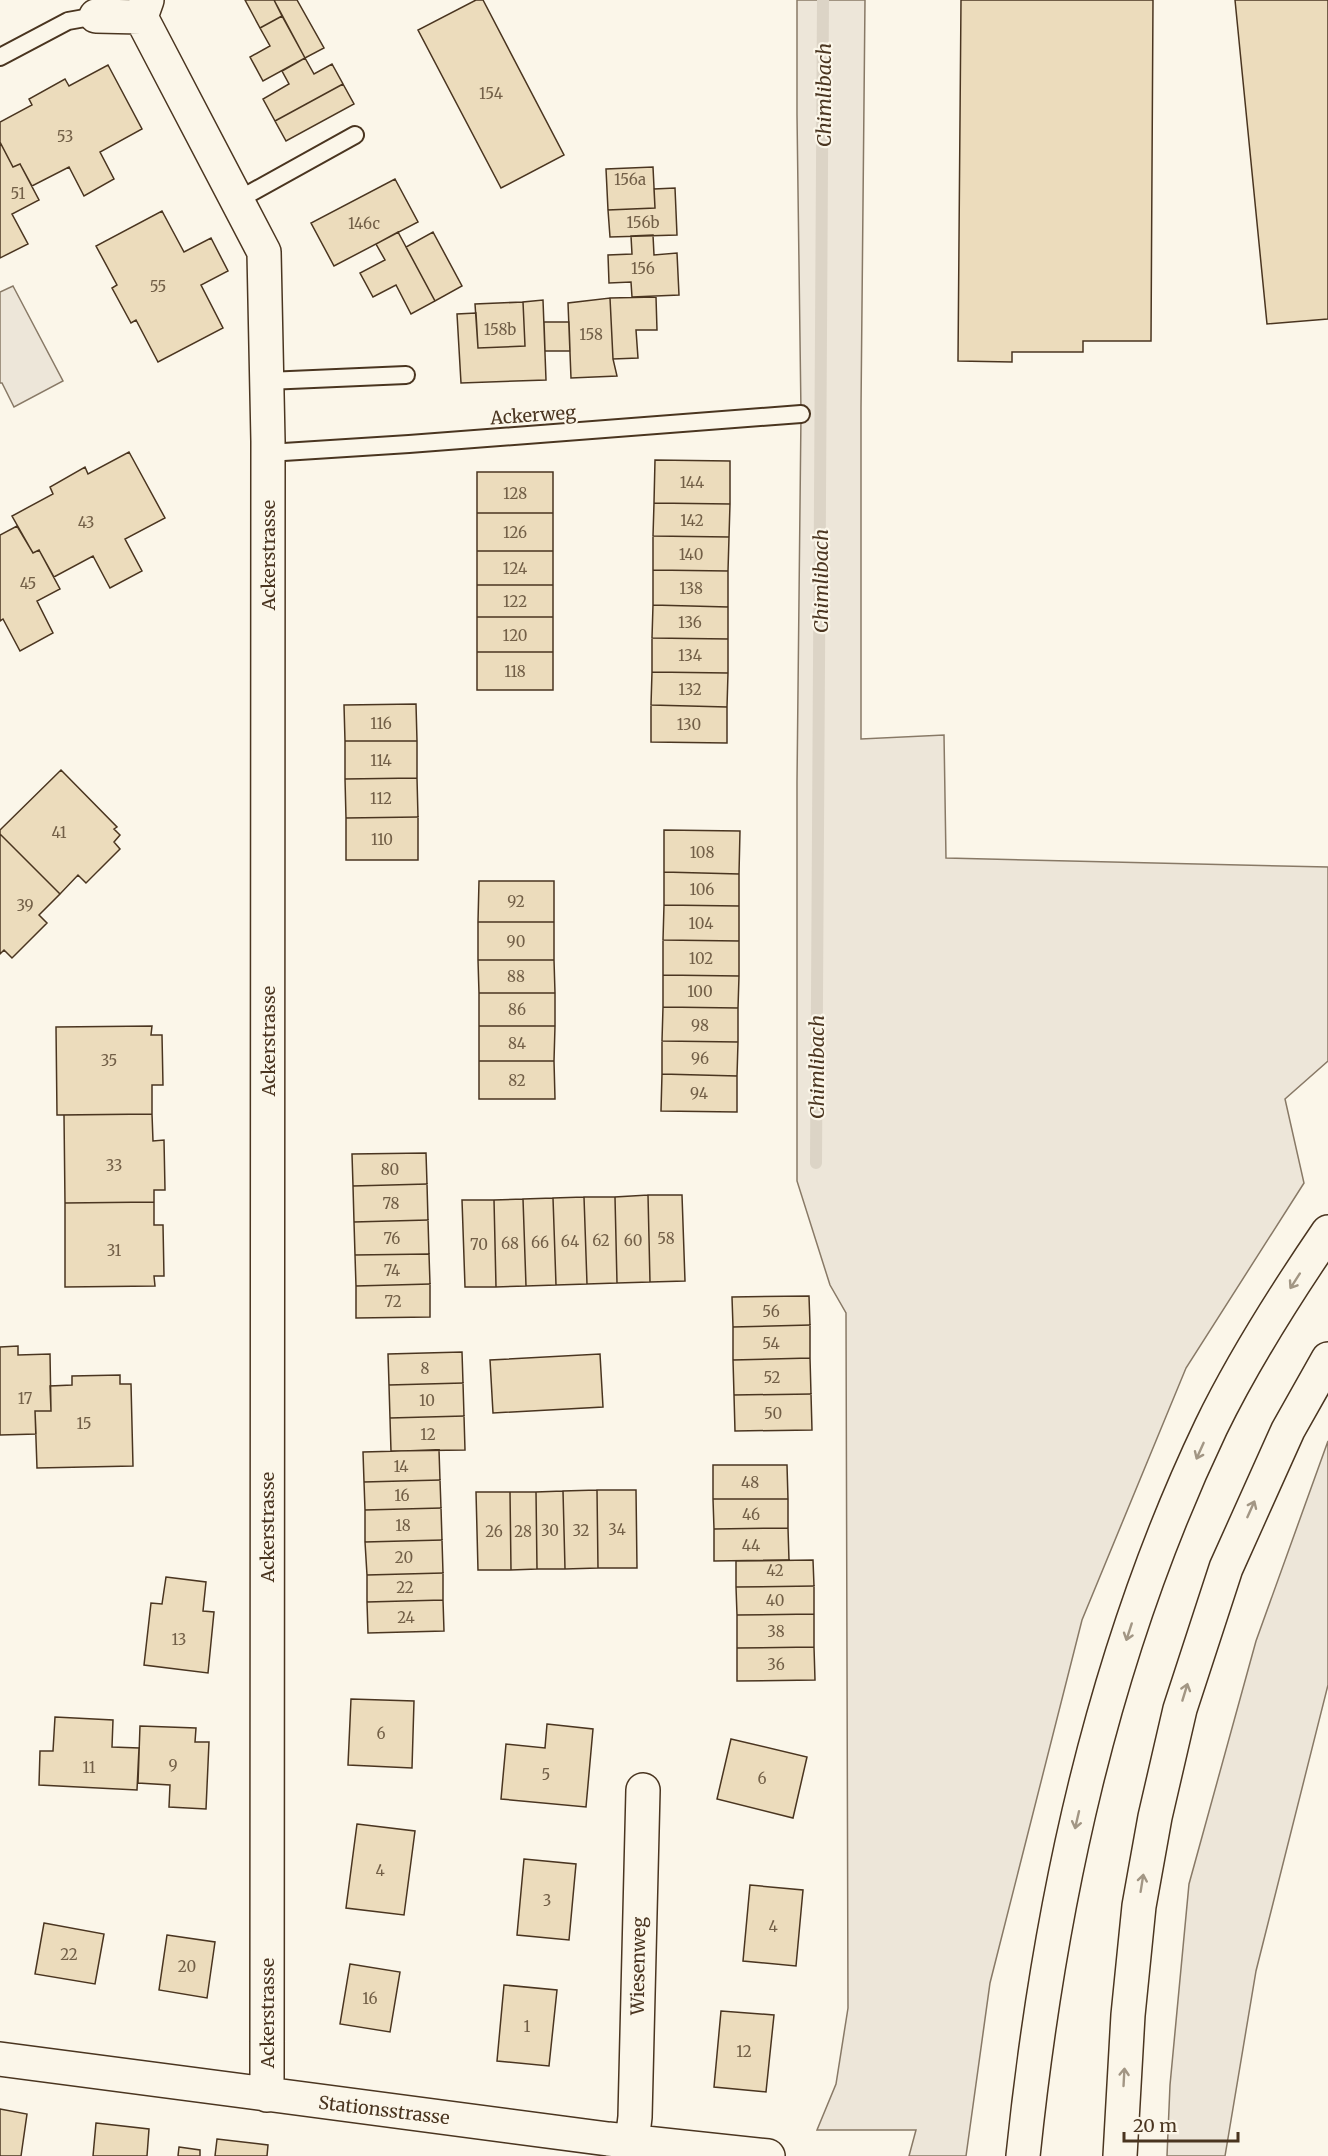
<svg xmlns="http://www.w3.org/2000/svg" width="1328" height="2156" font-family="Merriweather,serif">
  <rect width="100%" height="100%" fill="#fbf6e9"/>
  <!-- green -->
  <path fill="#ede6d9" stroke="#887966" stroke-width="1.5" d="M797,0H865L861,408V739L944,735L946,858L1328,867V1061L1285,1099L1304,1183L1186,1368L1082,1620L990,1983L966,2156H909L916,2130H817L836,2084L848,2008L846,1313L830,1285L797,1181V782L801,414L797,115Z
    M13,286L63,381L14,407L2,383H0V292Z
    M1328,1441V1685L1256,1971L1225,2156H1167L1170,2085L1189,1884L1256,1641Z"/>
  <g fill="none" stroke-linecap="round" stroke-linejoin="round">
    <!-- stream -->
    <path stroke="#dcd4c6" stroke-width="12" d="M816,1163L823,0"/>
  </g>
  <!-- building -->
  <path fill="#ecdcbc" stroke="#4a3520" stroke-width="1.5" d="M245,0H274L282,16L260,28Z
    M274,0H297L324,48L305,58Z
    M476,0H483L564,155L501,188L418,30Z
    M961,0H1153L1151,341H1083V352H1012V362L958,361Z
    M1235,0H1328V319L1267,324Z
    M282,16L305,58L263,81L250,57L270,46L260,28Z
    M305,58L314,74L332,64L343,84L275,121L263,99L289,84L282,71Z
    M108,65L142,129L100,152L114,179L84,196L69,167L32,186L20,164L13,167L0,142V122L32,105L29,99L65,79L69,86Z
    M343,84L354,104L286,141L275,121Z
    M0,142L13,167L20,164L39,200L12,214L28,244L0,258Z
    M653,167L655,208L608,210L606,169Z
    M395,179L418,222L334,266L311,223Z
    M675,188L677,235L610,237L608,210L655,208L654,189Z
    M162,211L184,252L211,238L228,271L201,285L223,328L158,362L136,320L131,323L112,288L117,285L96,246Z
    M398,232L435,301L411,314L396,285L373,297L360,273L385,260L376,244Z
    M433,232L462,286L435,301L406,247Z
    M653,235L654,255L677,253L679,295L632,297L631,282L609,283L608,255L632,254L631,236Z
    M656,297L657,330H636L638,358L613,359L610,298Z
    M610,298L613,359L617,376L571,378L568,303Z
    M543,300L546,380L461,383L457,314L476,313L478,348L525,346L523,302Z
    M523,302L525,346L478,348L475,304Z
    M544,322H569L570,351H545Z
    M129,452L165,518L125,539L142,571L110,588L93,556L54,577L39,550L33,553L12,516L53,494L50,487L85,467L88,474Z
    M655,460L730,461V504L654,503Z
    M477,472H553V513H477Z
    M654,503L730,504L729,537L653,536Z
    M477,513H553V551H477Z
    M17,526L33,553L39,550L60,589L37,601L53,633L20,651L3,619L0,621V535Z
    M653,536L729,537L728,571L653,570Z
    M477,551H553V585H477Z
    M653,570L728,571V607L653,605Z
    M477,585H553V617H477Z
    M653,605L728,607V639L652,638Z
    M477,617H553V652H477Z
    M652,638L728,639V673L652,672Z
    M477,652H553V690H477Z
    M652,672L728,673L727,707L651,705Z
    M416,704L417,741H345L344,705Z
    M651,705L727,707V743L651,742Z
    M345,741H417V778L345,779Z
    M61,770L117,827L114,829L120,835L114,842L120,849L86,883L78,875L60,894L0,834V830Z
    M417,778L418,817L346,818L345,779Z
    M418,817V860H346V818Z
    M664,830L740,831L739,874L664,872Z
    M0,834L60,894L39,915L47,923L12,958L4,950L0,954Z
    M664,872L739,874V906L664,905Z
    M479,881H554V922H478Z
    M664,905L739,906V941L663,940Z
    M478,922H554V960H478Z
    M663,940L739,941V976L663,975Z
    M478,960H554L555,993H479Z
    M663,975L739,976L738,1008L663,1007Z
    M479,993H555V1026H479Z
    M663,1007L738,1008V1042L662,1041Z
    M152,1026L151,1035H162L163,1085H152V1114L57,1115L56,1027Z
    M479,1026H555L554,1061H479Z
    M662,1041L738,1042L737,1076L662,1074Z
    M479,1061H554L555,1099H479Z
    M662,1074L737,1076V1112L661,1111Z
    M152,1114L153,1141L164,1140L165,1190H154V1202L65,1203L64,1115Z
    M426,1153L427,1184L353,1186L352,1154Z
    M427,1184L428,1220L354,1222L353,1186Z
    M648,1195H682L685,1281L650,1282Z
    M648,1195L650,1282L617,1283L615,1197Z
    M584,1197H615L617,1283L587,1284Z
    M584,1197L587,1284L556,1285L553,1198Z
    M553,1198L556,1285L526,1286L523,1199Z
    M523,1199L526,1286L496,1287L494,1200Z
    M462,1200H494L496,1287H465Z
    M154,1202V1225H163L164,1276H154L155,1286L65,1287V1203Z
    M428,1220L429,1254L355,1255L354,1222Z
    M429,1254L430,1284L356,1286L355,1255Z
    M430,1284V1317L356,1318V1286Z
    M809,1296L810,1325L733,1327L732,1297Z
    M810,1325V1358L733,1360V1327Z
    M18,1346V1355L50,1354L51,1411H35L36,1434L0,1435V1347Z
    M462,1352L463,1383L389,1385L388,1354Z
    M600,1354L603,1407L493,1413L490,1360Z
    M810,1358L811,1394L734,1395L733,1360Z
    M120,1375V1384H131L133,1466L37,1468L35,1411H51L50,1386L72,1385V1376Z
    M463,1383L464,1416L390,1418L389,1385Z
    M811,1394L812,1430L735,1431L734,1395Z
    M464,1416L465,1450L391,1451L390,1418Z
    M439,1450L440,1480L364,1482L363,1452Z
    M713,1465H787L788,1499H713Z
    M440,1480L441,1508L365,1510L364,1482Z
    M597,1490L598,1568L565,1569L563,1491Z
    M597,1490H636L637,1568H598Z
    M563,1491L565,1569H537L536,1492Z
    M476,1492H510L511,1570H478Z
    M510,1492H536L537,1569L511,1570Z
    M713,1499H788V1528L714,1529Z
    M441,1508L442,1540L365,1542V1510Z
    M788,1528L789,1560L714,1561V1529Z
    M442,1540L443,1573L367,1575L365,1542Z
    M813,1560L814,1586L736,1587V1561Z
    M443,1573V1600L367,1602V1575Z
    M166,1577L206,1582L203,1611L214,1612L208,1673L144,1665L151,1603L162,1604Z
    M814,1586V1614L737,1615L736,1587Z
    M443,1600L444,1631L368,1633L367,1602Z
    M814,1614V1647L737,1648V1615Z
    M814,1647L815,1680L737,1681V1648Z
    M351,1699L414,1701L412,1768L348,1765Z
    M55,1717L113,1720L112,1747L139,1748L137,1790L39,1785L40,1751H53Z
    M547,1724L593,1729L586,1807L501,1799L506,1744L545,1748Z
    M140,1726L196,1728L195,1742H209L206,1809L169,1807L170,1785L138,1783Z
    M731,1739L807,1757L793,1818L717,1799Z
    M357,1824L415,1831L404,1915L346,1908Z
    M524,1859L576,1864L569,1940L517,1935Z
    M750,1885L803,1890L796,1966L743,1961Z
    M44,1923L104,1934L95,1984L35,1974Z
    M167,1935L215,1942L207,1998L159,1990Z
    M350,1964L400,1972L390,2032L340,2024Z
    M504,1985L557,1990L549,2066L497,2061Z
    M721,2011L774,2015L766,2092L714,2087Z
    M0,2109L27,2114L21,2156H0Z
    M96,2123L149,2129L147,2156H93Z
    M217,2139L268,2145L267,2156H215Z
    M179,2147L200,2150V2156H178Z"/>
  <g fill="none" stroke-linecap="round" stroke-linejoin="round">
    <defs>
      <path id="lane" d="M0,57L68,21L96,16
        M238,200L355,135
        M267,381L406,375
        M268,453L409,444L801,414"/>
      <path id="street" d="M147,0L141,17L264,252L268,441L267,2095
        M96,16L141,17
        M0,2059L608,2139L768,2156
        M632,2142L635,2117L643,1790"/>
      <path id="highway" d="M1023,2156C1049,1906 1102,1655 1211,1427C1244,1359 1285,1295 1328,1232
        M1120,2156L1128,2015L1139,1906L1155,1817L1180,1709L1226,1568L1288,1430L1328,1359"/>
    </defs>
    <!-- lane casing -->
    <use href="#lane" stroke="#4a3520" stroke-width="20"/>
    <!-- street casing -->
    <use href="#street" stroke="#4a3520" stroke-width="36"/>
    <!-- highway casing -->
    <use href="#highway" stroke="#4a3520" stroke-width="36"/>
    <!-- lane -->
    <use href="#lane" stroke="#fbf6e9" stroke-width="16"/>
    <!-- street -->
    <use href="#street" stroke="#fbf6e9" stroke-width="33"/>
    <!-- highway -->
    <use href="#highway" stroke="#fbf6e9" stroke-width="33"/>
  </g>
  <!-- one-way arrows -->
  <defs><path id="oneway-shaft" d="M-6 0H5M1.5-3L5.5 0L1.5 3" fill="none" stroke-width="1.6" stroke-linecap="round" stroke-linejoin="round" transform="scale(1.5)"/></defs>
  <g stroke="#a29684">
    <use href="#oneway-shaft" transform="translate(1295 1281) rotate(123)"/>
    <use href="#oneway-shaft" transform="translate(1200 1451) rotate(114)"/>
    <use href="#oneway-shaft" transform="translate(1251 1509) rotate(-66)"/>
    <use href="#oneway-shaft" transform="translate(1129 1632) rotate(108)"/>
    <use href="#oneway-shaft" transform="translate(1185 1692) rotate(-73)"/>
    <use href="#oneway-shaft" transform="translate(1077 1820) rotate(103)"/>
    <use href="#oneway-shaft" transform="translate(1142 1883) rotate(-81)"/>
    <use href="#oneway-shaft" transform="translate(1124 2077) rotate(-87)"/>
  </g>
  <g text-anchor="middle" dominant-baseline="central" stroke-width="4.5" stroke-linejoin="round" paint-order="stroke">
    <!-- number labels -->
    <g font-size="15" fill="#725f47">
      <text x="491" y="93">154</text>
      <text x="65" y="136">53</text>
      <text x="630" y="179">156a</text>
      <text x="18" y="193">51</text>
      <text x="643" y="222">156b</text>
      <text x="364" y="223">146c</text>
      <text x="643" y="268">156</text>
      <text x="158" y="286">55</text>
      <text x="500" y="329">158b</text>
      <text x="591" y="334">158</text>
      <text x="692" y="482">144</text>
      <text x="515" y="493">128</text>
      <text x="692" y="520">142</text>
      <text x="86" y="522">43</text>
      <text x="515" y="532">126</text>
      <text x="691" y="554">140</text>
      <text x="515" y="568">124</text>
      <text x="28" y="583">45</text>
      <text x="691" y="588">138</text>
      <text x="515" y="601">122</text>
      <text x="690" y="622">136</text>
      <text x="515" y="635">120</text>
      <text x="690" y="655">134</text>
      <text x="515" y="671">118</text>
      <text x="690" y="689">132</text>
      <text x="381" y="723">116</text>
      <text x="689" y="724">130</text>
      <text x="381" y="760">114</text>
      <text x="381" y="798">112</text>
      <text x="59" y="832">41</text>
      <text x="382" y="839">110</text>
      <text x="702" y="852">108</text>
      <text x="702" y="889">106</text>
      <text x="516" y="901">92</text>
      <text x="25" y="905">39</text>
      <text x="701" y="923">104</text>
      <text x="516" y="941">90</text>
      <text x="701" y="958">102</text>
      <text x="516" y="976">88</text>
      <text x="700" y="991">100</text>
      <text x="517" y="1009">86</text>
      <text x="700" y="1025">98</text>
      <text x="517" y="1043">84</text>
      <text x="700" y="1058">96</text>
      <text x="109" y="1060">35</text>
      <text x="517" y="1080">82</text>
      <text x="699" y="1093">94</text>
      <text x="114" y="1165">33</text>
      <text x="390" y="1169">80</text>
      <text x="391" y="1203">78</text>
      <text x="392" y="1238">76</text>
      <text x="666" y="1238">58</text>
      <text x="601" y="1240">62</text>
      <text x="633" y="1240">60</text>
      <text x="570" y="1241">64</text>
      <text x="540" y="1242">66</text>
      <text x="510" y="1243">68</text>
      <text x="479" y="1244">70</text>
      <text x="114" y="1250">31</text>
      <text x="392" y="1270">74</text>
      <text x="393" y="1301">72</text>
      <text x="771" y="1311">56</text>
      <text x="771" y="1343">54</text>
      <text x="425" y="1368">8</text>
      <text x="772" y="1377">52</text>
      <text x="25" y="1398">17</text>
      <text x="427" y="1400">10</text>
      <text x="773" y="1413">50</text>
      <text x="84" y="1423">15</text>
      <text x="428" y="1434">12</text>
      <text x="401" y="1466">14</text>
      <text x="750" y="1482">48</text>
      <text x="402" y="1495">16</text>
      <text x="751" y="1514">46</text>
      <text x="403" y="1525">18</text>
      <text x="617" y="1529">34</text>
      <text x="550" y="1530">30</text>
      <text x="581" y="1530">32</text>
      <text x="494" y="1531">26</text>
      <text x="523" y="1531">28</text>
      <text x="751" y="1545">44</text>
      <text x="404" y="1557">20</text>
      <text x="775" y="1570">42</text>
      <text x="405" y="1587">22</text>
      <text x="775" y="1600">40</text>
      <text x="406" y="1617">24</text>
      <text x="776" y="1631">38</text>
      <text x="179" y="1639">13</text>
      <text x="776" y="1664">36</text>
      <text x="381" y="1733">6</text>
      <text x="173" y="1765">9</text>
      <text x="89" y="1767">11</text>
      <text x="546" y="1774">5</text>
      <text x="762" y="1778">6</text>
      <text x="380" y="1870">4</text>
      <text x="547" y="1900">3</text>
      <text x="773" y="1926">4</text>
      <text x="69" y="1954">22</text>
      <text x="187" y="1966">20</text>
      <text x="370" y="1998">16</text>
      <text x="527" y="2026">1</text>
      <text x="744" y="2051">12</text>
    </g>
    <!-- street labels -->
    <g font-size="18" fill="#4a3520" stroke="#fbf6e9">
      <text transform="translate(533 415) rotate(-4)">Ackerweg</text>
      <text transform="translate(268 555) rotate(-90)">Ackerstrasse</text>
      <text transform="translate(268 1041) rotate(-90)">Ackerstrasse</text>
      <text transform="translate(267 1527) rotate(-90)">Ackerstrasse</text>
      <text transform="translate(638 1966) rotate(-89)">Wiesenweg</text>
      <text transform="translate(267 2013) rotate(-90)">Ackerstrasse</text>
      <text transform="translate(384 2110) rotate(7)">Stationsstrasse</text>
    </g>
    <!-- water labels -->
    <g font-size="20" font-style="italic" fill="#4a3520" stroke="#fbf6e9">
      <text transform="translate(823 95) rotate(-90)">Chimlibach</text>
      <text transform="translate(820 581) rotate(-90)">Chimlibach</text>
      <text transform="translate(816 1067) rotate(-90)">Chimlibach</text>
    </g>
  </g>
  <!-- scale -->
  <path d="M1124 2132v9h114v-9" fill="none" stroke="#4a3520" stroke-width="3"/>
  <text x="1133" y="2132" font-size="18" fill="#4a3520" stroke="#fbf6e9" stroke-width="4.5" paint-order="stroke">20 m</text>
</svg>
